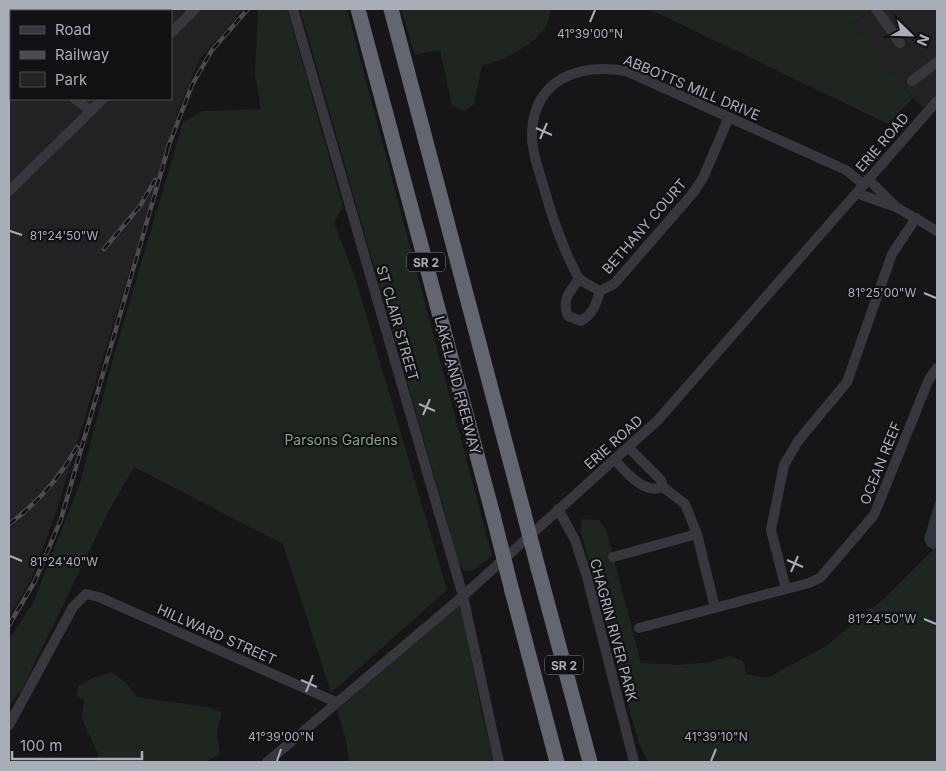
<svg xmlns="http://www.w3.org/2000/svg" width="946" height="771" font-family="Inter,sans-serif">
  <rect width="100%" height="100%" fill="#161618"/>
  <!-- built -->
  <path fill="#222225" fill-rule="evenodd" d="M9,9H243L200,59L179,108L56,513L32,578L9,617ZM11,11H171V99H11Z
    M868,9H937V95L923,108L913,98L852,23L870,12Z"/>
  <!-- green -->
  <path fill="#1e261f" d="M260,9H287L343,206L334,223L355,277L447,590L331,693L283,544L134,467L109,511L21,691L9,705V639L32,605L80,483L114,355L183,122L203,111L261,109L255,74L258,11Z
    M300,9H347L492,556L474,570L464,571L456,562L448,524Z
    M401,9H550C552,32 523,49 505,58C498,62 490,62 482,66L474,104L465,111L452,106L440,50L415,55Z
    M649,9H868L870,12L852,23L913,98L888,124Z
    M582,519L599,520L606,529L641,663L679,665L710,662L731,656L743,661L746,674L767,678L826,646L887,596L937,546V762H648L639,744L580,530Z
    M461,603L482,715L495,762H349L346,740L337,710Z
    M112,672L128,685L137,697L207,707L222,712L217,731L220,754L205,762H94L99,756L82,719L84,700L77,696L78,686L94,677Z"/>
  <!-- water -->
  <path fill="#2c353c" d="M937,496V546L934,550L927,546L924,539Z"/>
  <g fill="none" stroke-linecap="round" stroke-linejoin="round">
    <!-- minor -->
    <path stroke="#37383d" stroke-width="10" d="M293,9L463,596L499,762
      M876,9L900,43
      M45,11L46,9
      M171,33L195,9
      M9,70L11,71
      M912,81L937,62
      M75,99L91,111
      M868,179L896,207
      M9,191L103,99
      M856,193L896,207L937,231
      M579,279C570,291 561,301 568,316L581,321C594,313 596,304 600,291L614,284L693,193L703,178L729,117
      M600,291C594,287 585,284 580,279C576,276 574,268 571,263C560,240 553,219 546,195C541,176 531,152 532,132C535,78 580,63 626,71L846,170L863,184
      M629,448L661,480L663,487L685,504L697,534L715,608
      M615,460C626,472 644,495 663,487
      M558,509L575,540L587,577L634,762
      M613,557L697,534
      M786,589L771,530L784,465L798,441L847,382L892,254L916,218
      M639,628L809,583L820,578L874,515L929,379L937,368
      M9,725L73,607L86,594L99,597L336,702
      M267,762L463,596L658,420L937,101"/>
    <!-- highway -->
    <path stroke="#63666e" stroke-width="15" d="M358,9L493,515
      M391,9L523,510
      M538,568L590,762
      M512,591L557,762"/>
    <defs>
      <path id="rail" d="M167,150L192,85L212,50L248,9
        M104,249L140,206L155,180
        M9,524C38,503 59,479 77,447
        M9,625L35,581L61,519L169,145"/>
    </defs>
    <!-- rail casing -->
    <use href="#rail" stroke="#4a4c52" stroke-width="4.5"/>
    <!-- rail -->
    <use href="#rail" stroke="#111113" stroke-width="2.5" stroke-dasharray="8" stroke-linecap="butt"/>
    <!-- highway-bridge -->
    <path stroke="#63666e" stroke-width="15" d="M523,510L538,568
      M493,515L512,591"/>
  </g>
  <!-- ticks -->
  <path fill="none" stroke="#a8adb8" stroke-width="2" d="M590,22L595,10M536,128L552,135M540,139L547,123M10,231L22,235M924,293L936,298M419,404L435,411M423,415L430,399M10,556L22,561M787,560L803,567M791,572L798,556M924,619L936,624M301,680L317,687M306,692L313,675M277,761L281,749M711,761L716,749"/>
  <g text-anchor="middle" dominant-baseline="central" stroke-width="4.5" stroke-linejoin="round" paint-order="stroke">
    <!-- shield labels -->
    <g fill="#111113" stroke="#7b7e86" stroke-width="1">
      <rect x="407" y="252.5" width="38" height="19" rx="4"/>
      <rect x="545" y="655.5" width="38" height="19" rx="4"/>
    </g>
    <g font-size="12" font-weight="bold" fill="#a8adb8">
      <text x="426" y="262">SR 2</text>
      <text x="564" y="665">SR 2</text>
    </g>
    <!-- street labels -->
    <g font-size="14" fill="#a8adb8" stroke="#111113">
      <text transform="translate(692 87) rotate(23)">ABBOTTS MILL DRIVE</text>
      <text transform="translate(882 142) rotate(-49)">ERIE ROAD</text>
      <text transform="translate(644 226) rotate(-49)">BETHANY COURT</text>
      <text transform="translate(398 323) rotate(74)">ST CLAIR STREET</text>
      <text transform="translate(458 385) rotate(75)">LAKELAND FREEWAY</text>
      <text transform="translate(613 442) rotate(-42)">ERIE ROAD</text>
      <text transform="translate(880 463) rotate(-68)">OCEAN REEF</text>
      <text transform="translate(614 630) rotate(75)">CHAGRIN RIVER PARK</text>
      <text transform="translate(217 634) rotate(24)">HILLWARD STREET</text>
    </g>
    <!-- park labels -->
    <g font-size="14" fill="#7fa381" stroke="#111113">
      <text x="341" y="439">Parsons Gardens</text>
    </g>
  </g>
  <g font-size="12" text-anchor="middle" fill="#a8adb8" stroke="#111113" stroke-width="4.5" stroke-linejoin="round" paint-order="stroke">
    <text x="590" y="38">41°39'00"N</text>
    <text x="64" y="240">81°24'50"W</text>
    <text x="882" y="297">81°25'00"W</text>
    <text x="64" y="566">81°24'40"W</text>
    <text x="882" y="623">81°24'50"W</text>
    <text x="281" y="741">41°39'00"N</text>
    <text x="716" y="741">41°39'10"N</text>
  </g>
  <!-- border -->
  <rect width="946" height="771" fill="none" stroke="#a8adb8" stroke-width="20"/>
  <!-- legend -->
  <rect x="10" y="10" width="162" height="90" fill="#111113" stroke="#4d4f55"/>
  <rect x="20" y="26" width="25" height="8" fill="#37383d" stroke="#4d4f55"/>
  <text x="55" y="35" font-size="15" fill="#a8adb8">Road</text>
  <rect x="20" y="51" width="25" height="8" fill="#4a4c52" stroke="#4d4f55"/>
  <text x="55" y="60" font-size="15" fill="#a8adb8">Railway</text>
  <rect x="20" y="72" width="25" height="15" fill="#1e261f" stroke="#4d4f55"/>
  <text x="55" y="85" font-size="15" fill="#a8adb8">Park</text>
  <!-- north arrow -->
  <g transform="translate(911 35) rotate(113)" stroke="#111113" stroke-width="4" paint-order="stroke">
  <path d="M0-4L9 19L0 12L-9 19Z" fill="#a8adb8"/>
  <text y="-8" font-size="14" font-weight="bold" text-anchor="middle" fill="#a8adb8">N</text>
  </g>
  <!-- scale -->
  <path d="M12 751v8h130v-8" fill="none" stroke="#a8adb8" stroke-width="2.5"/>
  <text x="20" y="751" font-size="15" fill="#a8adb8" stroke="#111113" stroke-width="4" paint-order="stroke">100 m</text>
</svg>
